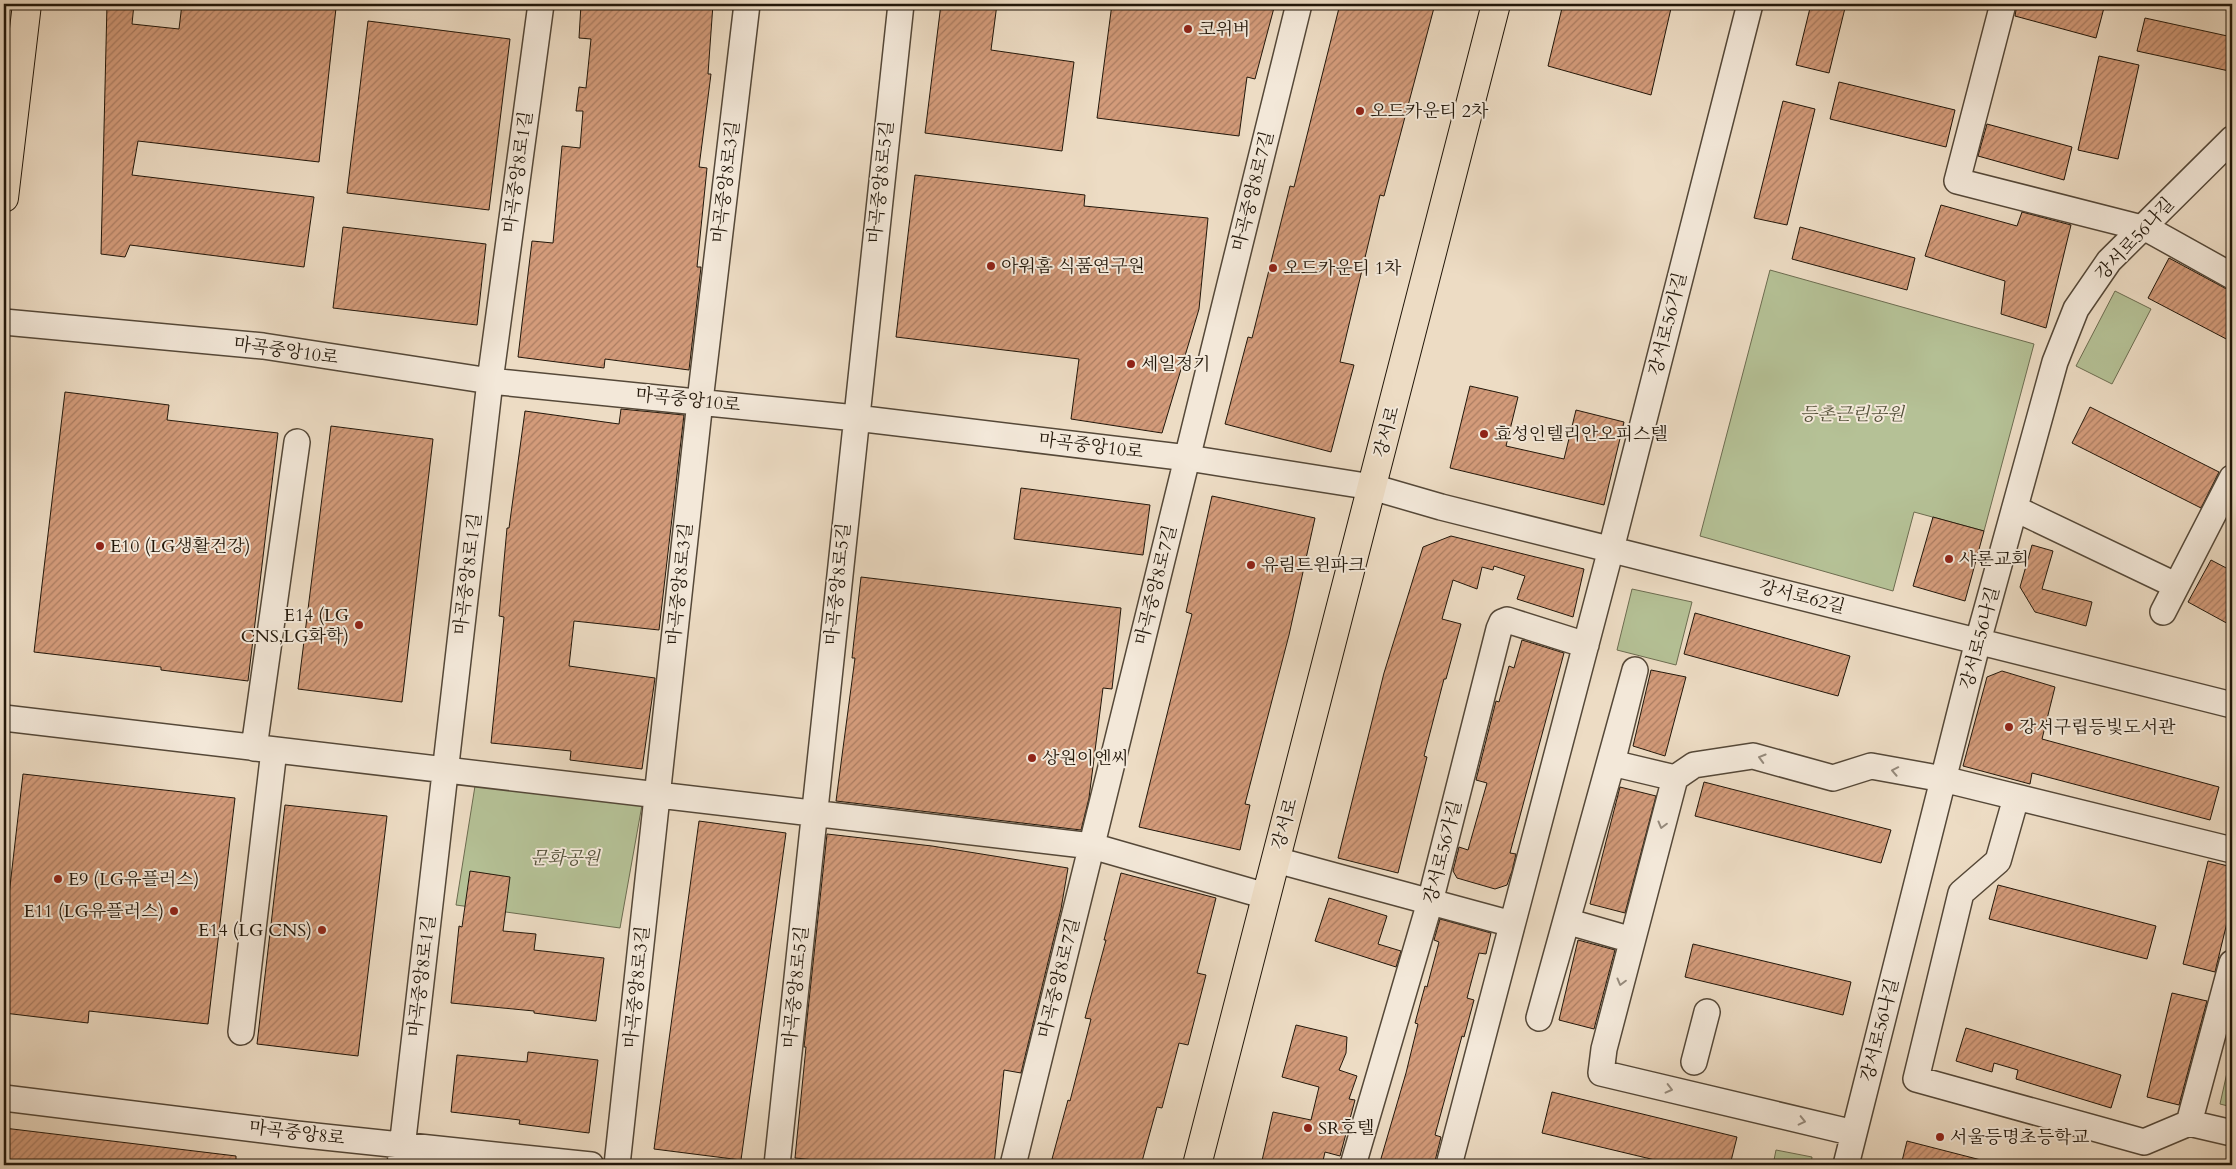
<svg xmlns="http://www.w3.org/2000/svg" width="2236" height="1169" font-family="Cardo,'Noto Serif KR',serif">
  <defs>
    <pattern id="building-hatch" width="6" height="6" patternUnits="userSpaceOnUse" patternTransform="scale(1.25)"><rect width="6" height="6" fill="#d39b7a"/><path d="M-1 1l2-2M0 6l6-6M5 7l2-2" fill="none" stroke="#ab7d62"/></pattern>
  </defs>
  <rect width="100%" height="100%" fill="#eddcc4"/>
  <filter id="stains"><feTurbulence type="fractalNoise" baseFrequency=".004" numOctaves="4"/><feColorMatrix values="0 0 0 0 .2 0 0 0 0 .09 0 0 0 0 .02 0 0 0 .5 -.17"/></filter>
  <radialGradient id="worn" r=".72"><stop offset=".6" stop-color="#630" stop-opacity="0"/><stop offset="1" stop-color="#630" stop-opacity=".3"/></radialGradient>
  <!-- park -->
  <path fill="#b5c196" stroke="#6c6c50" d="M1770,270L2034,344L1984,531L1914,512L1893,591L1700,536Z
    M2115,291L2151,309L2112,384L2076,366Z
    M1632,589L1692,602L1676,665L1617,650Z
    M475,786L642,805L620,928L456,905Z
    M2232,1050V1107L2220,1104Z
    M1776,1150L1812,1157L1811,1165H1773Z"/>
  <!-- building -->
  <path fill="url(#building-hatch)" stroke="#22170a" d="M107,4H134L132,24L179,29L182,4H296L336,8L319,162L138,141L132,175L314,197L304,267L130,245L125,257L101,254Z
    M581,4H713L708,74H711L699,167L707,168L697,267H701L689,370L605,359L604,368L518,357L532,241L553,243L562,146L580,148L583,111H576L579,87L586,88L591,39L579,38Z
    M941,4H997L991,50L1074,62L1062,151L925,133Z
    M1112,4H1275L1255,79L1247,77L1239,136L1097,118Z
    M1340,4H1435L1384,196L1380,195L1340,362L1354,365L1331,452L1225,424L1248,337L1252,338L1290,186L1294,187Z
    M1563,4H1672L1651,95L1548,66Z
    M1811,4H1846L1829,73L1796,65Z
    M2017,4H2105L2096,38L2015,16Z
    M2145,18L2232,37V55L2229,71L2137,51Z
    M368,21L510,39L489,210L347,193Z
    M2099,56L2139,65L2118,159L2078,150Z
    M1839,82L1955,110L1946,147L1830,119Z
    M1783,101L1815,109L1787,225L1754,218Z
    M1987,124L2072,147L2064,180L1978,156Z
    M915,175L1085,195L1084,206L1208,218L1199,309L1162,433L1071,419L1079,359L896,337Z
    M1941,205L2017,226L2022,212L2071,225L2046,328L2001,314L2005,281L1925,256Z
    M343,227L486,244L477,325L333,308Z
    M1800,227L1915,258L1907,290L1792,259Z
    M2169,258L2232,292V342L2148,298Z
    M1470,386L1518,397L1506,446L1564,459L1576,410L1624,422L1604,505L1450,468Z
    M65,392L169,405L167,420L278,433L248,681L161,670V667L34,652Z
    M2090,407L2219,472L2201,508L2072,443Z
    M621,409L684,415L659,630L574,621L569,666L655,678L642,769L570,760L571,751L491,743L504,617L499,616L507,528H509L525,411L619,424Z
    M331,426L433,439L402,702L298,689Z
    M1021,488L1150,505L1143,555L1014,539Z
    M1212,496L1315,518L1289,635L1245,804L1250,805L1240,850L1139,827L1192,614L1186,612Z
    M1933,517L1984,531L1965,601L1913,586Z
    M1451,536L1584,569L1573,617L1517,599L1525,576L1494,566L1493,570L1482,567L1477,589L1453,580L1442,619L1461,624L1446,679H1444L1424,756L1427,757L1398,873L1338,858L1384,673L1423,547Z
    M2032,545L2053,551L2042,589L2092,602L2086,626L2035,612L2020,587Z
    M2211,560L2232,571V626L2188,602Z
    M861,577L1121,608L1112,689L1103,688L1089,798L1081,830L836,801L855,658H852Z
    M1695,613L1850,656L1838,696L1684,654Z
    M1522,640L1564,653L1510,853L1516,854L1512,871L1507,885L1495,889L1457,878L1453,871L1459,847L1468,850L1487,783L1476,780L1496,701L1499,702L1509,666L1514,668Z
    M1651,670L1686,677L1665,756L1633,746Z
    M2002,671L2055,687L2042,739L2219,787L2210,820L2032,773L2030,784L1963,766L1987,677Z
    M23,774L235,798L208,1024L89,1011L88,1023L4,1013V938Z
    M1704,782L1891,830L1881,863L1695,816Z
    M1620,787L1656,796L1625,913L1590,904Z
    M285,805L387,816L358,1056L257,1044Z
    M699,821L786,833L741,1160L654,1149Z
    M827,834L932,846L1068,868L1061,909L1021,1073L1004,1070L994,1165H866L795,1158L806,1047H804Z
    M2208,861L2232,867V902L2215,972L2183,964Z
    M470,871L510,877L503,931L536,934L534,950L604,958L596,1021L534,1013V1011L451,1003L459,926L462,927Z
    M1121,873L1216,898L1197,973L1206,975L1188,1045L1179,1043L1162,1108L1157,1107L1141,1165H1079L1052,1159L1068,1100L1070,1101L1091,1019L1085,1018L1106,940H1104Z
    M1998,885L2156,926L2147,959L1989,919Z
    M1329,898L1387,916L1378,944L1401,951L1396,967L1315,941Z
    M1440,919L1491,933L1486,954L1479,953L1467,998L1474,1000L1464,1037L1462,1036L1435,1135L1441,1137L1434,1165H1394L1380,1162L1406,1073L1418,1024L1415,1023L1425,986L1427,987L1439,942L1434,940Z
    M1578,940L1615,950L1594,1029L1559,1020Z
    M1693,944L1851,982L1843,1015L1685,977Z
    M2172,993L2207,1001L2179,1105L2147,1097Z
    M1296,1025L1347,1037L1346,1053L1339,1070L1357,1076L1349,1099L1355,1100L1340,1156L1325,1152L1322,1165H1261L1273,1112L1311,1120L1319,1087L1282,1077Z
    M1966,1028L2121,1075L2111,1108L2016,1079L2018,1070L1994,1063L1992,1072L1956,1061Z
    M528,1052L598,1060L589,1133L519,1124L520,1120L451,1112L457,1055L527,1062Z
    M1552,1092L1737,1137L1730,1165H1676L1542,1133Z
    M4,1128L236,1156V1165H4Z
    M1907,1141L1981,1160V1165H1901Z"/>
  <g fill="none" stroke-linecap="round" stroke-linejoin="round">
    <defs>
      <path id="minor" d="M2003,4L1957,181L2142,228
        M2144,227L2232,276
        M4,322L263,346L490,381L856,418L1188,458L1372,487L1441,507L2232,705
        M2016,509L2175,585
        M2163,612L2232,478
        M4,718L1092,846L1266,896
        M1612,763L1539,1018L1635,670L1612,763L1675,778
        M2016,798L1998,861L1961,893L1916,1079L2144,1142L2189,1123L2232,963
        M1276,860L1512,924
        M1566,921L1632,940
        M241,1032L274,750L254,748L297,442
        M1694,1062L1707,1012
        M4,1098L296,1134L591,1165
        M2189,1123L2232,1133
        M1854,1133L1601,1073L1604,1049L1675,778L1694,765L1753,756L1833,778L1871,766L1943,779L2232,850
        M400,1165L490,381L541,4
        M617,1165L700,401L747,4
        M777,1165L901,4
        M1013,1165L1299,4
        M1353,1165L1430,902L1499,629L1502,622L1507,620L1586,645
        M1449,1165L1611,549L1750,4
        M1846,1165L1978,641L2055,362L2076,309L2109,261L2232,139"/>
      <path id="major" d="M4,198L27,4
        M1197,1165L1496,4"/>
    </defs>
    <!-- minor casing -->
    <use href="#minor" stroke="#554838" stroke-width="28"/>
    <!-- major casing -->
    <use href="#major" stroke="#22170a" stroke-width="30"/>
    <!-- minor -->
    <use href="#minor" stroke="#f3e8d9" stroke-width="25"/>
    <!-- major -->
    <use href="#major" stroke="#eddcc4" stroke-width="28"/>
  </g>
  <!-- one-way arrows -->
  <defs><path id="oneway-chevron" d="M-2-3.5L2.5 0L-2 3.5" fill="none" stroke-width="1.6" stroke-linecap="round" stroke-linejoin="round" transform="scale(1.25)"/></defs>
  <g stroke="#958a7c">
    <use href="#oneway-chevron" transform="translate(1762 758) rotate(-164)"/>
    <use href="#oneway-chevron" transform="translate(1895 771) rotate(-169)"/>
    <use href="#oneway-chevron" transform="translate(1662 825) rotate(105)"/>
    <use href="#oneway-chevron" transform="translate(1621 982) rotate(105)"/>
    <use href="#oneway-chevron" transform="translate(1669 1089) rotate(14)"/>
    <use href="#oneway-chevron" transform="translate(1802 1121) rotate(13)"/>
  </g>
  <!-- markers -->
  <g fill="#8f2418" stroke="#f3e8d9" stroke-width="2">
    <circle cx="1188" cy="29" r="5"/>
    <circle cx="1360" cy="111" r="5"/>
    <circle cx="991" cy="266" r="5"/>
    <circle cx="1273" cy="268" r="5"/>
    <circle cx="1131" cy="364" r="5"/>
    <circle cx="1484" cy="434" r="5"/>
    <circle cx="100" cy="546" r="5"/>
    <circle cx="1949" cy="559" r="5"/>
    <circle cx="1251" cy="565" r="5"/>
    <circle cx="359" cy="625" r="5"/>
    <circle cx="2009" cy="727" r="5"/>
    <circle cx="1032" cy="758" r="5"/>
    <circle cx="58" cy="879" r="5"/>
    <circle cx="174" cy="911" r="5"/>
    <circle cx="322" cy="930" r="5"/>
    <circle cx="1308" cy="1128" r="5"/>
    <circle cx="1940" cy="1137" r="5"/>
  </g>
  <g text-anchor="middle" dominant-baseline="central" stroke-width="4" stroke-linejoin="round" paint-order="stroke">
    <!-- poi labels -->
    <g font-size="18" fill="#22170a" stroke="#f3e8d9" text-anchor="start">
      <text x="1198" y="29">코위버</text>
      <text x="1370" y="111">오드카운티 2차</text>
      <text x="1001" y="266">아워홈 식품연구원</text>
      <text x="1283" y="268">오드카운티 1차</text>
      <text x="1141" y="364">세일정기</text>
      <text x="1494" y="434">효성인텔리안오피스텔</text>
      <text x="110" y="546">E10 (LG생활건강)</text>
      <text x="1959" y="559">샤론교회</text>
      <text x="1261" y="565">유림트윈파크</text>
      <text x="349" y="615" text-anchor="end">E14 (LG<tspan x="349" dy="21">CNS,LG화학)</tspan></text>
      <text x="2019" y="727">강서구립등빛도서관</text>
      <text x="1042" y="758">상원이엔씨</text>
      <text x="68" y="879">E9 (LG유플러스)</text>
      <text x="164" y="911" text-anchor="end">E11 (LG유플러스)</text>
      <text x="312" y="930" text-anchor="end">E14 (LG CNS)</text>
      <text x="1318" y="1128">SR호텔</text>
      <text x="1950" y="1137">서울등명초등학교</text>
    </g>
    <!-- street labels -->
    <g font-size="18" fill="#22170a" stroke="#f3e8d9">
      <text transform="translate(518 172) rotate(-82)">마곡중앙8로1길</text>
      <text transform="translate(726 182) rotate(-83)">마곡중앙8로3길</text>
      <text transform="translate(881 182) rotate(-84)">마곡중앙8로5길</text>
      <text transform="translate(1253 191) rotate(-76)">마곡중앙8로7길</text>
      <text transform="translate(2135 239) rotate(-47)">강서로56나길</text>
      <text transform="translate(1668 324) rotate(-76)">강서로56가길</text>
      <text transform="translate(286 351) rotate(8)">마곡중앙10로</text>
      <text transform="translate(688 400) rotate(6)">마곡중앙10로</text>
      <text transform="translate(1387 432) rotate(-75)">강서로</text>
      <text transform="translate(1091 446) rotate(7)">마곡중앙10로</text>
      <text transform="translate(468 574) rotate(-83)">마곡중앙8로1길</text>
      <text transform="translate(680 584) rotate(-84)">마곡중앙8로3길</text>
      <text transform="translate(838 584) rotate(-84)">마곡중앙8로5길</text>
      <text transform="translate(1156 585) rotate(-76)">마곡중앙8로7길</text>
      <text transform="translate(1802 597) rotate(14)">강서로62길</text>
      <text transform="translate(1980 638) rotate(-75)">강서로56나길</text>
      <text transform="translate(1285 824) rotate(-75)">강서로</text>
      <text transform="translate(1443 852) rotate(-76)">강서로56가길</text>
      <text transform="translate(422 976) rotate(-83)">마곡중앙8로1길</text>
      <text transform="translate(1059 978) rotate(-76)">마곡중앙8로7길</text>
      <text transform="translate(637 987) rotate(-84)">마곡중앙8로3길</text>
      <text transform="translate(796 987) rotate(-84)">마곡중앙8로5길</text>
      <text transform="translate(1880 1030) rotate(-76)">강서로56나길</text>
      <text transform="translate(297 1133) rotate(7)">마곡중앙8로</text>
    </g>
    <!-- park labels -->
    <g font-size="18" font-style="italic" fill="#55523b" stroke="#f3e8d9">
      <text x="1852" y="414">등촌근린공원</text>
      <text x="565" y="858">문화공원</text>
    </g>
  </g>
  <!-- margin -->
  <rect width="2236" height="1169" fill="none" stroke="#eddcc4" stroke-width="20"/>
  <rect x="5" y="5" width="2226" height="1159" fill="none" stroke="#22170a" stroke-width="2.5"/>
  <rect x="10" y="10" width="2216" height="1149" fill="none" stroke="#22170a"/>
  <rect width="100%" height="100%" filter="url(#stains)"/>
  <rect width="100%" height="100%" fill="url(#worn)"/>
</svg>
